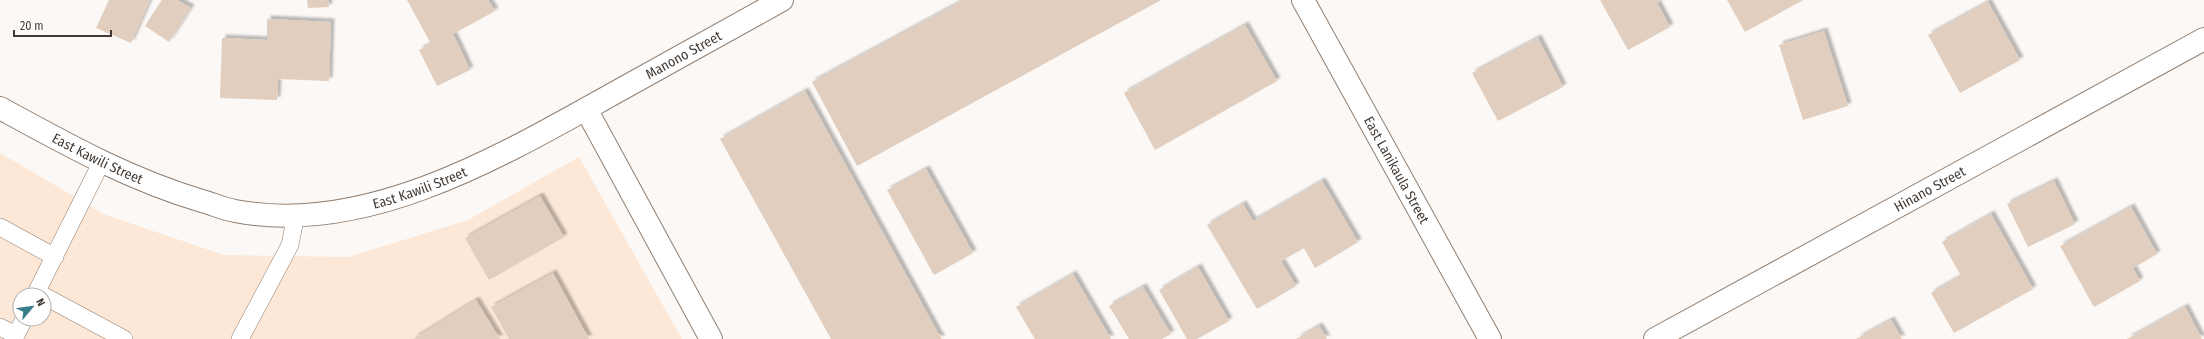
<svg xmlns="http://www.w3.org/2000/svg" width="2204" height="339" font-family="'Fira Sans Condensed',sans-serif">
  <defs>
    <filter id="shadow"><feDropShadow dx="3.5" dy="-3.5" stdDeviation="1" flood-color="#0004"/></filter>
  </defs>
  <rect width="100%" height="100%" fill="#fcf8f5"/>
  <!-- built -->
  <path fill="#fde8d7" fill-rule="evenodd" d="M0,153L106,215L224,255L349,257L468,220L579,157L682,339H0ZM20,295H44V319H20Z"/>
  <!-- building -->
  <path fill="#e1cebe" filter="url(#shadow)" d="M109,0H150L131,43L96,28Z
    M162,0H177L191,8L169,42L145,26Z
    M307,0H328L329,7L308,8Z
    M407,0H488L495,11L453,34L470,70L437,86L419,50L431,44Z
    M964,0H1161L857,166L812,82Z
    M1600,0H1663L1657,3L1670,27L1628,50Z
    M1727,0H1803L1745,32Z
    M1988,2L2020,60L1960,93L1928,35Z
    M267,19L331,22L329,81L278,79L277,100L220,98L222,38L267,40Z
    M1245,25L1277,81L1155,150L1124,93Z
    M1824,31L1848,106L1803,120L1779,45Z
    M1538,38L1563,87L1498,121L1472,73Z
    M805,91L938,333L942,339H831L720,139Z
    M926,169L973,253L934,275L887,190Z
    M1322,181L1358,242L1315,268L1304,248L1281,261L1296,286L1257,309L1207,225L1243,204L1253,221Z
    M2054,181L2075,224L2028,247L2007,204Z
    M540,196L564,237L489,280L465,238Z
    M2131,207L2157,254L2133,268L2140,281L2094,307L2060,246Z
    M1991,214L2033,289L1954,333L1931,293L1961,276L1942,242Z
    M1198,267L1229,321L1197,339H1187L1159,290Z
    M553,273L589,339H509L491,307Z
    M1073,274L1111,339H1035L1016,307Z
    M1143,287L1171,334L1162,339H1129L1109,306Z
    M476,300L500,339H413Z
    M2185,307L2202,339H2127Z
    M1891,320L1902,339H1856Z
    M1319,326L1327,339H1296Z"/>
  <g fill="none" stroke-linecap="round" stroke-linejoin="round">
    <defs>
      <path id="lane" d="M0,227L55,257
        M35,295L101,163
        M44,296L124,339
        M0,327L16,335
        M14,339L24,319
        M240,339L290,245L296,214"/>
      <g id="street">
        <path id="s1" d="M1655,339L2204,39"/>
      </g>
      <g id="secondary">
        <path id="s2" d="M1303,0L1490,339"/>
        <path id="s3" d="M0,108C66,144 130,180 202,201C213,204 224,209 235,211C365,236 500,157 609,96C667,64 725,32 782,0"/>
        <path d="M586,109L711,339"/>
      </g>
    </defs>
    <!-- lane casing -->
    <use href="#lane" stroke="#917f70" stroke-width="18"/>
    <!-- street casing -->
    <use href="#street" stroke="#917f70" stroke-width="24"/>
    <!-- secondary casing -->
    <use href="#secondary" stroke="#917f70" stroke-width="24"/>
    <!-- lane -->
    <use href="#lane" stroke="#fff" stroke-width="17"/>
    <!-- street -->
    <use href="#street" stroke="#fff" stroke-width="22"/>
    <!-- secondary -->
    <use href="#secondary" stroke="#fff" stroke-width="22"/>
  </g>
  <g text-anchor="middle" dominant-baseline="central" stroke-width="4" stroke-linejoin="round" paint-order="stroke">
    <!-- street labels -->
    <g font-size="14" fill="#433b35" stroke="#fff">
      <text stroke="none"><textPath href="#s3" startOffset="742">Manono Street</textPath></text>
      <text stroke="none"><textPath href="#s3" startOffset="110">East Kawili Street</textPath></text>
      <text stroke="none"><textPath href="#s2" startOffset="194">East Lanikaula Street</textPath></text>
      <text stroke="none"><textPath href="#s3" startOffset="446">East Kawili Street</textPath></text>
      <text stroke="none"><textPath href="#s1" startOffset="313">Hinano Street</textPath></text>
    </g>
  </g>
  <!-- north arrow -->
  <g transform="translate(32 307) rotate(61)"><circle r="19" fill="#ffffff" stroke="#b4b1ae"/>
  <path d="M0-3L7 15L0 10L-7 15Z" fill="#387d8b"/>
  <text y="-6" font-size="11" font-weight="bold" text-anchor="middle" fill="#433b35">N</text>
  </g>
  <!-- scale -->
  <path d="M14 30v6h97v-6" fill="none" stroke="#433b35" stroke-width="2"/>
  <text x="20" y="30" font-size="12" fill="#433b35" stroke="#ffffff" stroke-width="3" paint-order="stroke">20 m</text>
</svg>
